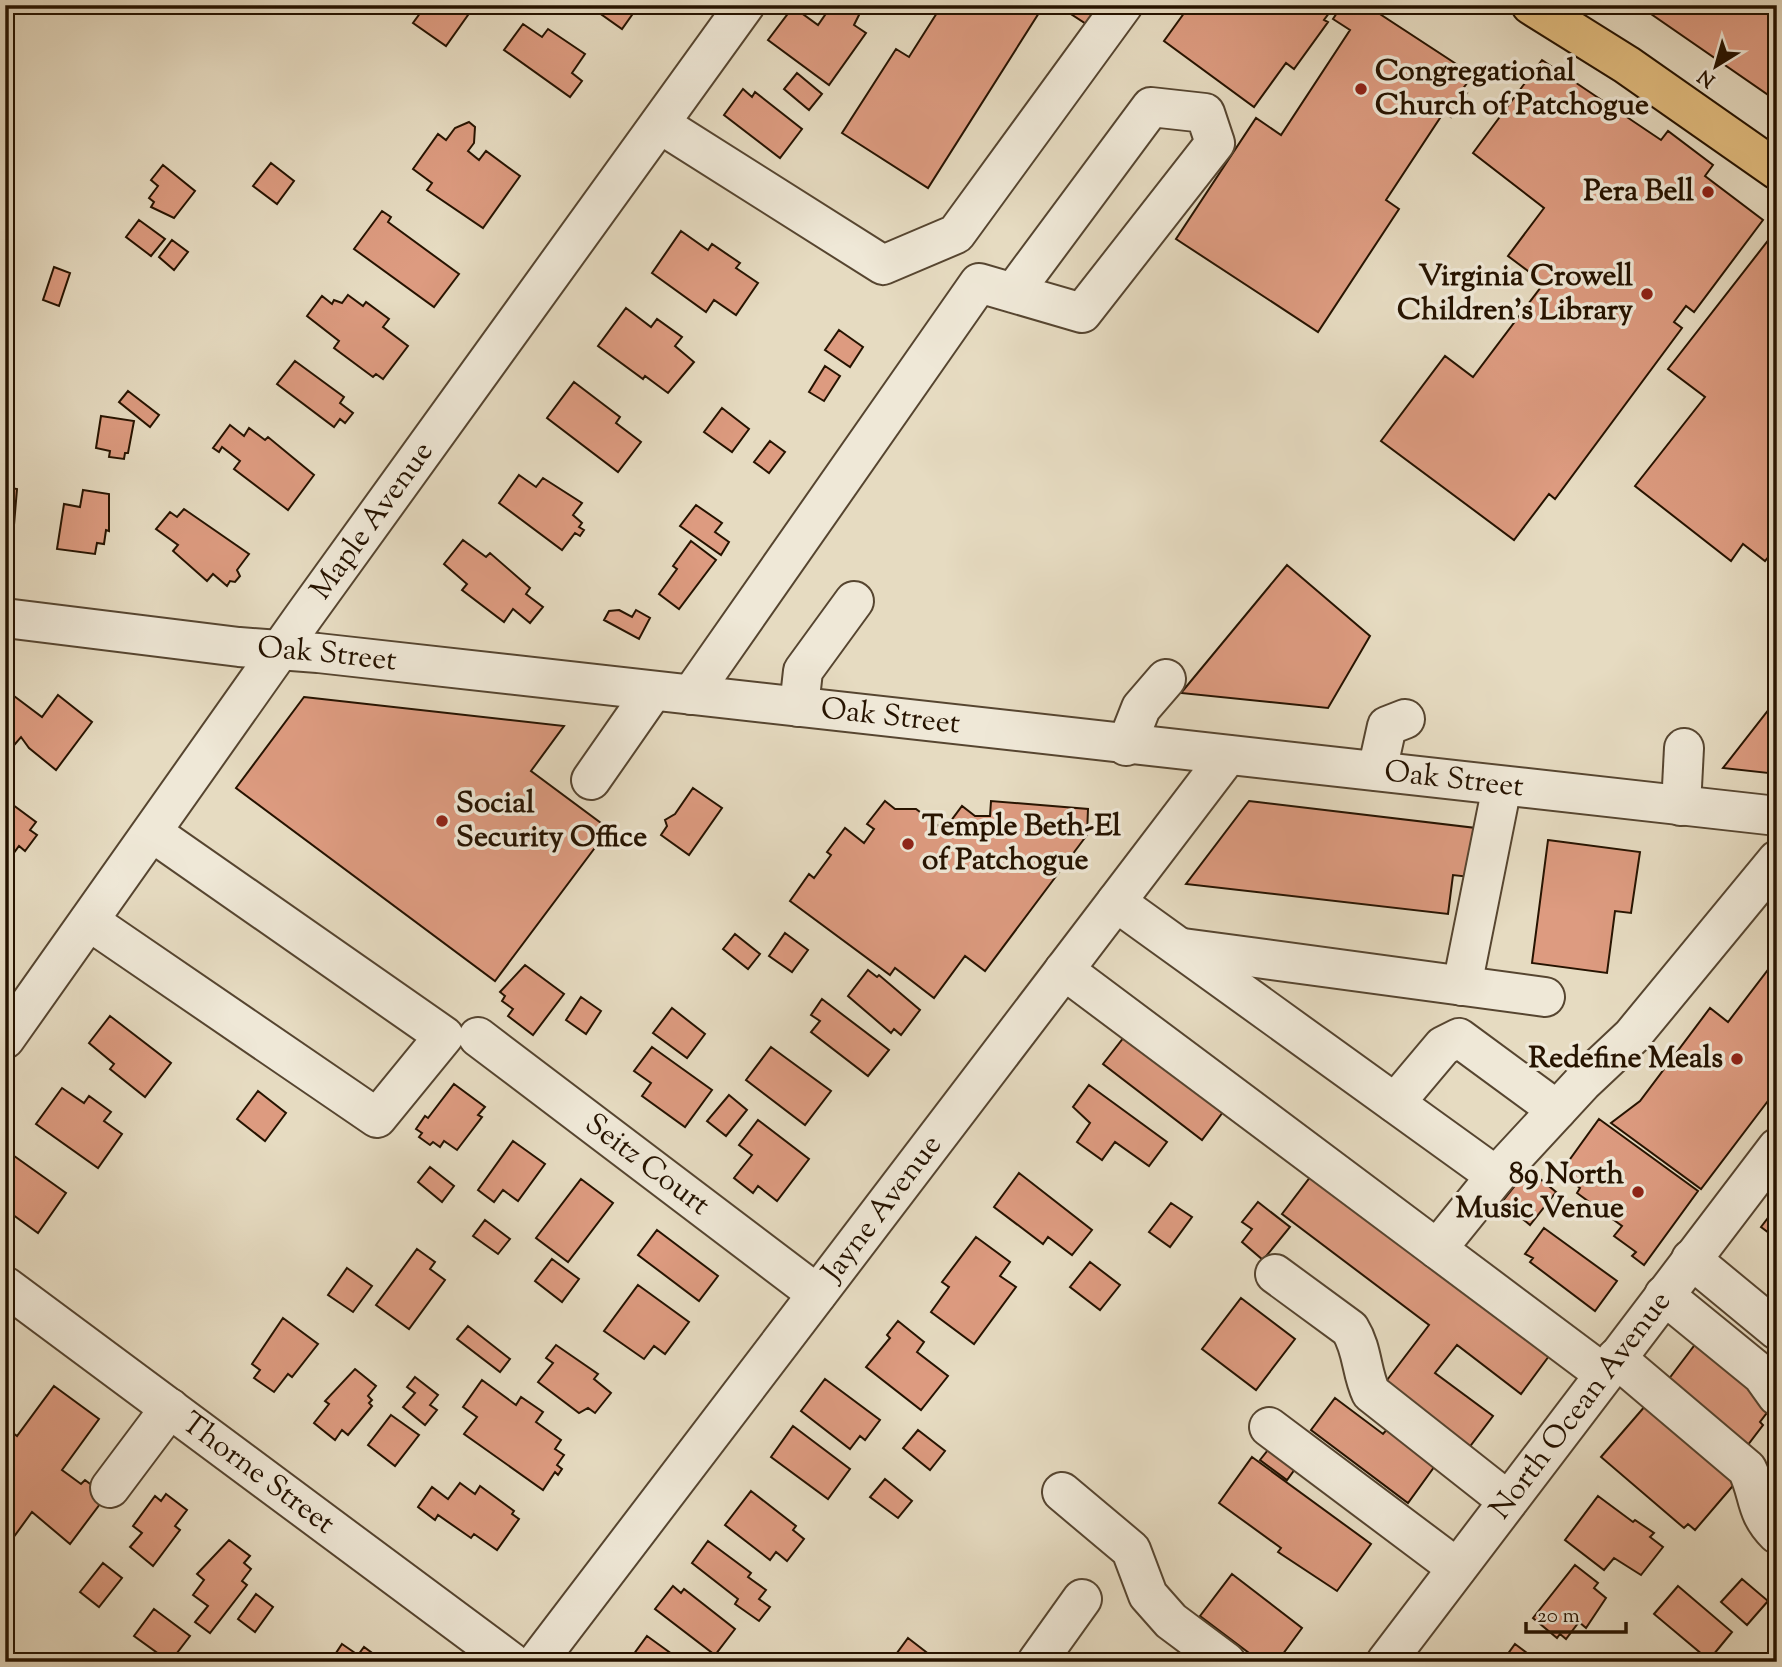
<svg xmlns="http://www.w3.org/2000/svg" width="1782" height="1667" font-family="'Sorts Mill Goudy',serif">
  <rect width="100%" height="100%" fill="#e6dbc1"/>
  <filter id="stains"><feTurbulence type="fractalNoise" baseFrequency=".00286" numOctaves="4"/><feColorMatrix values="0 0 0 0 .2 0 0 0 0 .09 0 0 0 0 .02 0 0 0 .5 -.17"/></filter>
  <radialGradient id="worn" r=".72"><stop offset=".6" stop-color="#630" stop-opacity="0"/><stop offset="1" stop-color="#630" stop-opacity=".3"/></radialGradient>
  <!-- building -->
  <path fill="#dd9b80" stroke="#261300" stroke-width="2" d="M426,5H454L468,15L446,46L413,23Z
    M588,5H639L622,29Z
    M864,5L854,25L866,33L829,85L768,40L793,7L818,25L827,12L820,5Z
    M942,5H1044L928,188L842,133L896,49L909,57Z
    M1057,5H1109L1094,29Z
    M1190,5H1335L1324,20L1328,22L1294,69L1286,63L1254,107L1164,41Z
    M1342,5H1366L1473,75L1462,90L1467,93L1451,117L1444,112L1386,200L1399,209L1318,332L1176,239L1256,118L1281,135L1350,30L1333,19Z
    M1638,5H1777V101Z
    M523,24L542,37L548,29L585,54L572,73L582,81L570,97L504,50Z
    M1542,60L1661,140L1668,131L1713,165L1705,176L1763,220L1694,312L1686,306L1674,322L1682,328L1555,499L1549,494L1514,540L1381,441L1445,356L1473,377L1544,283L1508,256L1544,208L1473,153Z
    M797,73L822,94L809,110L784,89Z
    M743,89L752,97L755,92L802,129L780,158L724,115Z
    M469,122L475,127L474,143L468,151L479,160L486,151L520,176L483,228L427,190L432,183L413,169L438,134L446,140L455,128Z
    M271,163L294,181L277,204L253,186Z
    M163,165L195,191L174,218L151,207L154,202L149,198L158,186L151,180Z
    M382,211L391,217L388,222L459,274L434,307L354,249Z
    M139,220L165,239L151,256L126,237Z
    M1777,229V546L1765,561L1743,544L1731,561L1635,486L1705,397L1668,369Z
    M681,231L708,250L712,244L740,263L736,268L758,283L736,315L714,300L706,312L652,273Z
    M172,240L188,252L174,270L159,257Z
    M54,267L70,273L59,306L43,300Z
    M348,295L363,306L366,302L389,319L383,327L408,346L383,379L376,374L373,377L334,348L339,341L307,316L322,296L332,304L334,300L342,303Z
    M626,308L651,327L657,319L682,337L675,346L694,362L668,393L645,376L643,379L598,346Z
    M839,330L863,347L850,367L825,350Z
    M295,361L344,397L340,403L353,413L345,423L340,419L334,427L277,384Z
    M825,366L840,376L824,401L809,392Z
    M574,382L620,417L616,423L641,442L618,472L547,418Z
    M128,391L159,415L150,427L119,402Z
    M722,408L749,429L732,452L704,432Z
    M101,416L134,421L128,453H125L124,459L109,457L110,451L96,448Z
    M230,425L244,436L249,428L265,440L268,437L314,475L288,510L234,469L240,461L222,447L219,452L213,448Z
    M770,441L785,452L769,473L754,462Z
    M5,460L13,461L11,488L17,489L13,537L5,536Z
    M519,475L536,487L543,478L582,503L573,515L582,523L579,527L584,530L580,536L575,533L562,550L499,503Z
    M83,490L109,494V531L106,530L104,544L97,543L95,554L57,549L64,504L80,507Z
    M696,505L722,523L715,532L729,542L721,555L680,526Z
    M184,509L249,554L237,570L240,576L235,582L230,581L227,586L213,574L207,581L173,551L178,545L156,529L170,512L177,517Z
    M463,540L486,557L490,553L530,588L526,594L543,607L530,623L513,609L504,622L462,590L467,584L444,564Z
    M691,541L716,560L679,609L659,594L677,569L673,566Z
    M1287,565L1370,636L1328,708L1181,693Z
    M619,610L632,617L636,610L650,618L639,639L604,620L609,611Z
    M58,695L92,722L56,770L29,748L21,737L10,750L5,747V704L14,696L42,717Z
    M304,697L564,726L531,771L609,829L495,981L236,788Z
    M1777,699V774L1723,768Z
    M693,788L722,808L689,855L661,835L667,826L665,820L675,814Z
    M5,799L36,822L30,830L37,835L25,851L19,846L5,865Z
    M885,801L895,809H916L944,830L962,806L975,816H990L991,801L1088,809L1087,835L985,971L965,956L934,998L895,968L890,975L790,901L809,874L814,878L831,855L827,852L845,828L864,843L874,829L867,824Z
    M1249,801L1484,829L1479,878L1453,875L1448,914L1186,884Z
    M1548,840L1640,852L1631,913L1615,911L1607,973L1532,963Z
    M785,933L808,950L792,972L769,956Z
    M735,934L760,954L748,969L723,949Z
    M1777,958V1089L1701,1189L1611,1123L1640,1101L1710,1008L1728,1022Z
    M525,965L564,994L533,1035L508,1016L513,1009L502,1001L505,996L500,992Z
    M868,970L877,977L879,975L920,1010L901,1035L894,1029L891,1033L848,996Z
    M581,997L601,1011L586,1034L566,1020Z
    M822,999L889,1050L868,1076L811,1032L820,1021L811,1015Z
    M672,1008L705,1034L687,1058L653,1033Z
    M110,1016L171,1063L145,1097L110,1069L114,1064L89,1043Z
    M1128,1032L1226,1108L1202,1140L1103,1064Z
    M652,1047L712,1090L685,1127L642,1096L651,1083L634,1071Z
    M771,1047L831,1091L805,1125L746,1080Z
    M454,1084L485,1107L478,1115L482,1117L457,1150L444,1141L440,1147L433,1142L430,1145L419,1137L422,1133L416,1129L425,1116L428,1118Z
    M1089,1085L1167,1142L1149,1166L1115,1142L1102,1160L1077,1142L1090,1123L1073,1107Z
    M62,1088L84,1103L89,1096L111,1112L104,1121L122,1134L98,1168L36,1124Z
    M258,1091L286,1113L265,1141L237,1119Z
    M729,1095L747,1110L726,1136L707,1121Z
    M1599,1119L1698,1191L1644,1265L1632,1256L1636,1252L1614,1236L1622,1226L1577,1193L1580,1188L1560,1173Z
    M758,1120L809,1159L777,1201L758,1186L753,1193L734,1178L752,1155L739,1145Z
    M513,1141L545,1164L518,1201L503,1190L494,1202L478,1190Z
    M10,1153L66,1193L38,1233L5,1209V1160Z
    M430,1167L454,1186L442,1202L418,1182Z
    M1528,1169L1556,1192L1530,1225L1502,1202Z
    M1019,1173L1092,1230L1072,1255L1048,1237L1043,1244L994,1207Z
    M1311,1176L1549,1356L1521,1394L1457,1345L1435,1373L1493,1416L1465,1453L1381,1388L1429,1325L1282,1214Z
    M581,1179L613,1203L568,1262L536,1238Z
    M1258,1202L1290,1227L1263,1260L1242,1242L1252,1229L1242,1222Z
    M1171,1203L1192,1217L1170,1247L1149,1232Z
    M1777,1206V1239L1761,1227Z
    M485,1220L510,1239L498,1254L473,1236Z
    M1544,1228L1617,1281L1595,1311L1530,1262L1533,1258L1525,1254Z
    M657,1230L718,1276L699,1301L638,1255Z
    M976,1237L1010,1262L1000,1276L1016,1287L974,1344L931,1312L949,1287L942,1282Z
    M417,1249L435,1262L430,1269L445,1280L409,1329L376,1305Z
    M552,1259L579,1279L562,1302L535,1281Z
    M1090,1262L1120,1285L1100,1310L1070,1287Z
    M347,1268L372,1286L353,1312L328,1295Z
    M638,1285L689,1322L665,1354L654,1346L644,1359L604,1331Z
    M1241,1298L1295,1339L1256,1390L1202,1349Z
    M283,1318L318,1344L292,1377L288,1374L274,1392L254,1378L260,1370L252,1364Z
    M898,1321L924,1342L917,1352L948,1376L921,1410L866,1367L890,1338L887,1335Z
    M468,1326L510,1359L500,1372L457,1339Z
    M1700,1338L1764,1396L1769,1410L1760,1422L1763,1425L1744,1450L1665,1384Z
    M556,1345L598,1374L594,1379L611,1393L595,1413L588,1408L579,1413L538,1382L553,1363L546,1358Z
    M355,1369L376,1386L368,1396L372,1400L369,1403L372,1406L348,1435L342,1430L335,1440L314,1423L329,1404L325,1401Z
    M415,1377L438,1395L430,1405L437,1410L425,1425L403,1407L415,1393L407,1387Z
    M825,1379L880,1420L865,1440L860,1436L850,1449L801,1411Z
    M482,1380L516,1405L521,1397L543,1412L536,1422L561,1440L555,1449L564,1455L557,1465L562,1469L558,1475L555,1472L543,1490L464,1434L477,1417L463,1407Z
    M54,1386L99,1419L62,1470L81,1484L85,1480L106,1496L70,1544L32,1512L5,1549V1427L17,1436Z
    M1335,1398L1383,1434L1389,1427L1437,1463L1408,1503L1311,1430Z
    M1652,1398L1737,1481L1695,1530L1688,1524L1684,1528L1601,1457Z
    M391,1415L419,1435L395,1466L368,1445Z
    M793,1426L850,1469L828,1499L771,1457Z
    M918,1430L945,1451L930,1470L903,1448Z
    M1272,1445L1298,1465L1287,1480L1260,1460Z
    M1252,1457L1371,1544L1337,1591L1278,1552L1281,1548L1219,1503Z
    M885,1479L912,1501L898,1518L870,1497Z
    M460,1483L475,1494L480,1486L514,1511L512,1514L519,1519L497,1550L474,1534L471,1538L438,1515L435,1520L418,1507L432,1487L448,1499Z
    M751,1491L796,1526L793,1530L804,1539L787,1561L776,1552L770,1560L725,1525Z
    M166,1494L187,1510L175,1526L180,1530L153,1566L130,1547L142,1533L133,1526L155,1496L161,1501Z
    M1598,1496L1633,1522L1635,1520L1654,1533L1650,1537L1663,1547L1641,1575L1614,1558L1604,1570L1565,1540Z
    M229,1540L250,1556L244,1563L251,1569L242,1581L247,1585L210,1633L195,1622L208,1606L193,1595L204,1580L197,1574Z
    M708,1541L751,1573L748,1577L766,1590L759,1599L770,1607L759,1621L735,1604L738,1599L692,1563Z
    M103,1563L122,1578L99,1607L80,1592Z
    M1575,1565L1598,1583L1594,1588L1606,1598L1586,1628L1579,1622L1566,1639L1560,1634L1557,1638L1533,1618Z
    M1232,1574L1302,1628L1277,1662H1261L1200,1616Z
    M1742,1579L1768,1601L1747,1625L1721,1602Z
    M673,1586L681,1593L684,1589L735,1629L715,1655L655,1609Z
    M1678,1586L1732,1632L1709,1660L1654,1614Z
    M256,1594L273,1607L255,1632L238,1619Z
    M154,1609L190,1636L170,1662L134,1636Z
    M647,1636L683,1662H628Z
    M908,1638L939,1662H901L894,1657Z
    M342,1644L358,1655L364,1647L379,1658L377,1662H330Z
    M1515,1644L1539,1662H1502Z"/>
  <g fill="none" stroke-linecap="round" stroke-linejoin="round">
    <defs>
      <g id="minor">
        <path d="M660,124L883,265L956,234L1123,5"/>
        <path id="s1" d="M5,618L239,647L318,653L1777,816"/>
        <path d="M691,695L979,283L1082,313L1215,143L1205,113L1151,107L1013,293"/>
        <path d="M799,707L803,671L854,601"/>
        <path d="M1126,746L1141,708L1166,679"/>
        <path d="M1377,771L1387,726L1405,719"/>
        <path d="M591,780L653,691"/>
        <path d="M1681,806L1684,748"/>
        <path d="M1116,902L1496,1176L1437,1249L1604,1374"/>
        <path d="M89,921L377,1118L444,1036L153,833"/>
        <path d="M1183,948L1545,997"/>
        <path d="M1064,970L1437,1249"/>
        <path d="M1462,986L1502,786"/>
        <path id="s2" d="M478,1037L817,1294"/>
        <path id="s3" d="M5,1039L304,616L745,5"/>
        <path d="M1395,1103L1443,1046L1459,1038L1557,1110"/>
        <path d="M1496,1176L1582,1083L1632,1036L1777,860"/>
        <path d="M1691,1259L1777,1330"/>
        <path d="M1275,1274L1350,1329C1363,1350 1361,1372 1371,1393L1508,1501"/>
        <path id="s4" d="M5,1286L511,1662"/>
        <path d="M1664,1295L1762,1375L1777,1396"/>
        <path d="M1616,1358L1747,1469C1760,1495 1754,1511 1777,1534"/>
        <path d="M1269,1427L1457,1568"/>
        <path d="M110,1488L170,1408"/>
        <path d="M1062,1492L1131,1550L1148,1595L1171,1621L1226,1662"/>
        <path id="s5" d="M537,1662L1228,755"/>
        <path d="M1037,1662L1082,1599"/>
        <path id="s6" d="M1386,1662L1777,1148"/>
      </g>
      <path id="major" d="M1531,5L1627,65L1777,170"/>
    </defs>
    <!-- minor casing -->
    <use href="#minor" stroke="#564530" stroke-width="42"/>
    <!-- major casing -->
    <use href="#major" stroke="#261300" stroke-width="42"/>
    <!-- minor -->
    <use href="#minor" stroke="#efe8d7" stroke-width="38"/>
    <!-- major -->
    <use href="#major" stroke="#e3be80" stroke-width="38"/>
  </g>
  <!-- markers -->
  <g fill="#8f2418" stroke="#efe8d7" stroke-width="2.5">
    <circle cx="1361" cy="89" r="7"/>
    <circle cx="1708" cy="192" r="7"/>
    <circle cx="1647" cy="294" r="7"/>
    <circle cx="442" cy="821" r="7"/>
    <circle cx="908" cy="844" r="7"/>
    <circle cx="1737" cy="1059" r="7"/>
    <circle cx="1638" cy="1192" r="7"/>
  </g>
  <g text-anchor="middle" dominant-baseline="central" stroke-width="7" stroke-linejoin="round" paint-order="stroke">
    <!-- poi labels -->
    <g font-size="30" font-weight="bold" fill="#261300" stroke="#efe8d7" text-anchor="end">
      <text x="1375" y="72" text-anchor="start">Congregational<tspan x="1375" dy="34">Church of Patchogue</tspan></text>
      <text x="1694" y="192">Pera Bell</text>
      <text x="1633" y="277">Virginia Crowell<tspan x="1633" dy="34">Children's Library</tspan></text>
      <text x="456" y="804" text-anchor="start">Social<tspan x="456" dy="34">Security Office</tspan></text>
      <text x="922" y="827" text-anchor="start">Temple Beth-El<tspan x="922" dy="34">of Patchogue</tspan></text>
      <text x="1723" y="1059">Redefine Meals</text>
      <text x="1624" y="1175">89 North<tspan x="1624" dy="34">Music Venue</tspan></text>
    </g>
    <!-- street labels -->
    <g font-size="30" fill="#261300" stroke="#efe8d7">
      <text stroke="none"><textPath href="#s3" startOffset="635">Maple Avenue</textPath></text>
      <text stroke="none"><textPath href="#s1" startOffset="324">Oak Street</textPath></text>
      <text stroke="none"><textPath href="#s1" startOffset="891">Oak Street</textPath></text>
      <text stroke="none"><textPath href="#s1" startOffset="1458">Oak Street</textPath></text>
      <text stroke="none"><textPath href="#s2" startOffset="212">Seitz Court</textPath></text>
      <text stroke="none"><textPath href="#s5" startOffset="570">Jayne Avenue</textPath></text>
      <text stroke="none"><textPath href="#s6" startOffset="322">North Ocean Avenue</textPath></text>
      <text stroke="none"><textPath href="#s4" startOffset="315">Thorne Street</textPath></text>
    </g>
  </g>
  <!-- margin -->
  <rect width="1782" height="1667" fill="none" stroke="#e6dbc1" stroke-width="28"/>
  <rect x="7" y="7" width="1768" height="1653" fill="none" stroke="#261300" stroke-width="3.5"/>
  <rect x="14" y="14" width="1754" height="1639" fill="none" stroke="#261300" stroke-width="2"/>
  <!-- north arrow -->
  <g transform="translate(1716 66) rotate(217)" stroke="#efe8d7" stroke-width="5" paint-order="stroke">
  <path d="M0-5L12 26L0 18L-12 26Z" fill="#261300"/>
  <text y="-10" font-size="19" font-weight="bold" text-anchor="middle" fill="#261300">N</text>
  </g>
  <!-- scale -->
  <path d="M1526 1622v10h100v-10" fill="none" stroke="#261300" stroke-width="3.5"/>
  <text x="1537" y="1622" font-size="21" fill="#261300" stroke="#efe8d7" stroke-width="5" paint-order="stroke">20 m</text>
  <rect width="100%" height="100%" filter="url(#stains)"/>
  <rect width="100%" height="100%" fill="url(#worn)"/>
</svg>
